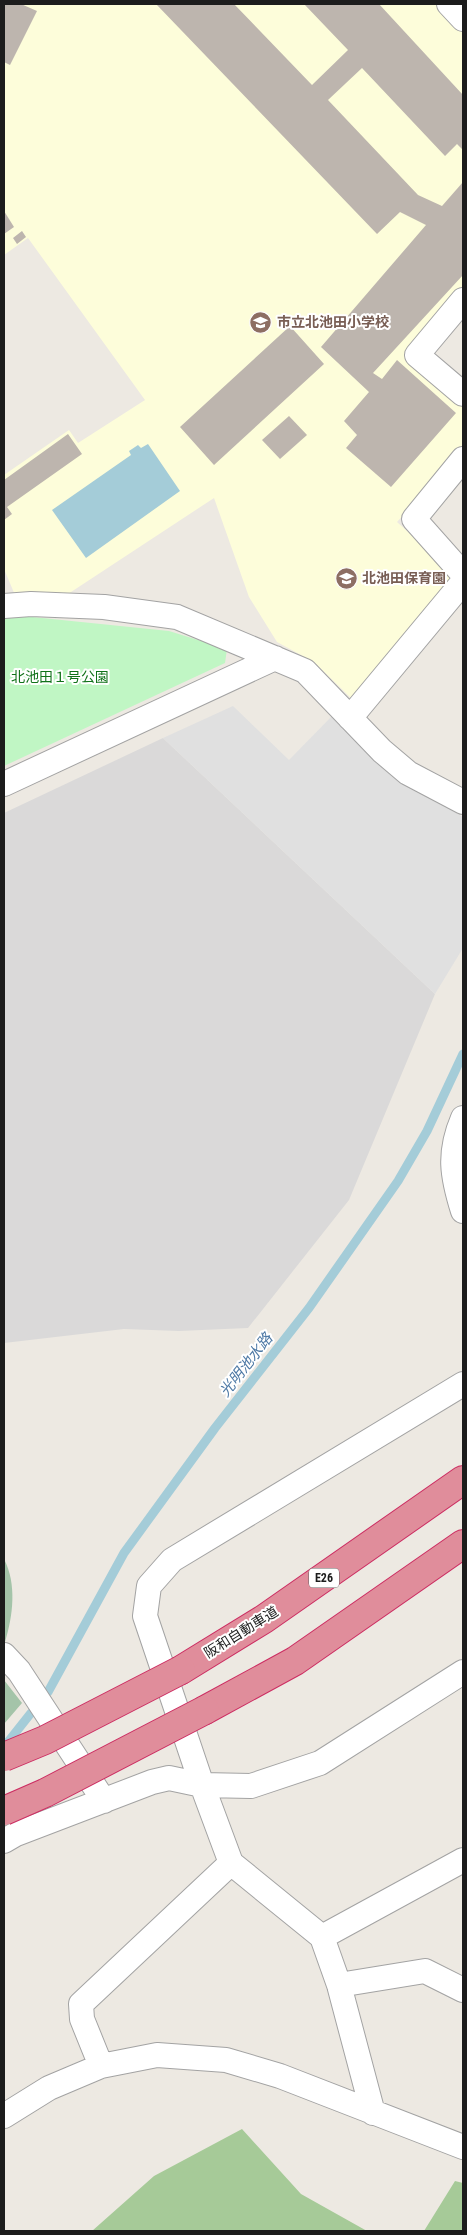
<svg xmlns="http://www.w3.org/2000/svg" width="467" height="2235" font-family="'Roboto Condensed','Noto Sans JP',sans-serif">
  <rect width="100%" height="100%" fill="#ede9e2"/>
  <!-- residential -->
  <path fill="#dad9d9" d="M163,738L435,994L349,1200L248,1328L179,1331L124,1329L4,1343V813Z"/>
  <!-- education -->
  <path fill="#fdfdda" d="M4,4H435L463,33V288L405,357L463,407V449L397,522L449,569L451,587L352,699L314,662L277,642L249,597L214,498L68,594L15,595L4,569V475L69,430L78,443L145,400L28,238L4,255Z"/>
  <!-- forest -->
  <path fill="#a6ca98" d="M242,2129L301,2194L367,2231H92L154,2176Z
    M455,2181L463,2183V2231H424Z"/>
  <!-- cemetery -->
  <path fill="#a4c4a9" d="M4,1559C17,1584 13,1616 5,1642Z
    M4,1680L22,1703L4,1724Z"/>
  <!-- park -->
  <path fill="#c0f6c4" d="M13,615L169,631L227,649L225,663L4,766V618Z"/>
  <!-- parking -->
  <path fill="#e0e0e0" d="M233,706L289,760L333,715L354,739L400,779L463,817V948L435,994L163,738Z"/>
  <!-- water -->
  <path fill="#a4ccd8" d="M148,444L180,491L86,558L52,510L131,455L129,451L138,445L141,448Z"/>
  <g fill="none" stroke-linecap="round" stroke-linejoin="round">
    <!-- stream -->
    <path stroke="#a4ccd8" stroke-width="9" d="M48,1692L124,1553L215,1428L309,1308L398,1181L427,1131L463,1054
      M4,1747L31,1713"/>
  </g>
  <!-- building -->
  <path fill="#bdb5ae" d="M4,4H21L37,11L10,65L4,62Z
    M156,4H234L312,85L348,50L304,4H379L463,95V150L457,144L445,156L362,68L328,100L418,195L442,206L463,182V275L373,373L382,379L397,360L456,413L391,487L346,448L357,435L344,421L369,392L321,347L426,225L400,212L377,234Z
    M4,211L14,227L4,234Z
    M22,231L26,237L17,244L13,238Z
    M290,326L324,364L214,465L180,427Z
    M289,416L307,435L280,459L262,440Z
    M68,434L82,454L7,507L12,514L4,520V480Z"/>
  <g fill="none" stroke-linecap="round" stroke-linejoin="round">
    <defs>
      <path id="street" d="M449,4L463,19
        M463,300L417,355L463,394
        M463,459L414,519L463,574
        M4,606L31,604L104,607L177,617L305,671L382,751L408,773L463,802
        M350,718L463,582
        M4,784L275,658
        M463,1118C448,1153 452,1176 463,1211
        M4,1655L19,1671L104,1801
        M4,1841L16,1834L152,1782L169,1778L202,1785L251,1786L320,1763L463,1672
        M322,1937L463,1860
        M339,1985L425,1971L463,1990
        M101,2066L82,2019L81,2004L231,1863
        M373,2113L339,1985L322,1937L231,1863L202,1785L145,1616L149,1586L172,1560L463,1384
        M4,2116L49,2088L101,2066L157,2055L226,2060L280,2076L463,2147"/>
      <path id="highway" d="M181,1670L264,1619L463,1480
        M205,1710L295,1661L463,1544"/>
    </defs>
    <!-- street casing -->
    <use href="#street" stroke="#a3a3a3" stroke-width="26"/>
    <!-- highway casing -->
    <use href="#highway" stroke="#cc2d62" stroke-width="30"/>
    <!-- street -->
    <use href="#street" stroke="#fff" stroke-width="24"/>
    <!-- highway -->
    <use href="#highway" stroke="#e08d9b" stroke-width="28"/>
    <defs>
      <path id="highway-bridge" d="M4,1757L45,1740L181,1670
        M4,1811L45,1793L205,1710"/>
    </defs>
    <!-- highway-bridge casing -->
    <use href="#highway-bridge" stroke="#cc2d62" stroke-width="30" stroke-linecap="butt"/>
    <!-- highway-bridge -->
    <use href="#highway-bridge" stroke="#e08d9b" stroke-width="28"/>
  </g>
  <!-- icons -->
  <defs>
    <symbol id="school-disc" viewBox="-11 -11 22 22"><circle r="9.5" fill="#8d6e63" stroke="#fff"/><path d="M0-5L7-2L0 1L-7-2ZM-4 1L0 2.5L4 1V4Q0 6-4 4Z" fill="#fff"/></symbol>
  </defs>
  <g fill-rule="evenodd">
    <use href="#school-disc" x="248" y="310" width="25" height="25"/>
    <use href="#school-disc" x="334" y="566" width="25" height="25"/>
  </g>
  <g text-anchor="middle" dominant-baseline="central" stroke-width="4" stroke-linejoin="round" paint-order="stroke">
    <!-- shield labels -->
    <rect fill="#fff" stroke="#606060" stroke-width="1" x="309" y="1568.5" width="30" height="19" rx="4"/>
    <g font-size="12" font-weight="bold" fill="#1c1c1c">
      <text x="324" y="1578">E26</text>
    </g>
    <!-- education labels -->
    <g font-size="14" font-weight="bold" fill="#785e54" stroke="#fff" text-anchor="start">
      <text x="277" y="322">市立北池田小学校</text>
      <text x="362" y="578">北池田保育園</text>
    </g>
    <!-- park labels -->
    <g font-size="14" fill="#11721a" stroke="#fff">
      <text x="60" y="677">北池田１号公園</text>
    </g>
    <!-- street labels -->
    <g font-size="14" fill="#1c1c1c" stroke="#fff">
      <text transform="translate(241 1632) rotate(-32)">阪和自動車道</text>
    </g>
    <!-- water labels -->
    <g font-size="15" font-style="italic" fill="#4e79a5" stroke="#fff">
      <text transform="translate(246 1365) rotate(-52)">光明池水路</text>
    </g>
  </g>
  <!-- border -->
  <rect width="467" height="2235" fill="none" stroke="#1c1c1c" stroke-width="10"/>
</svg>
